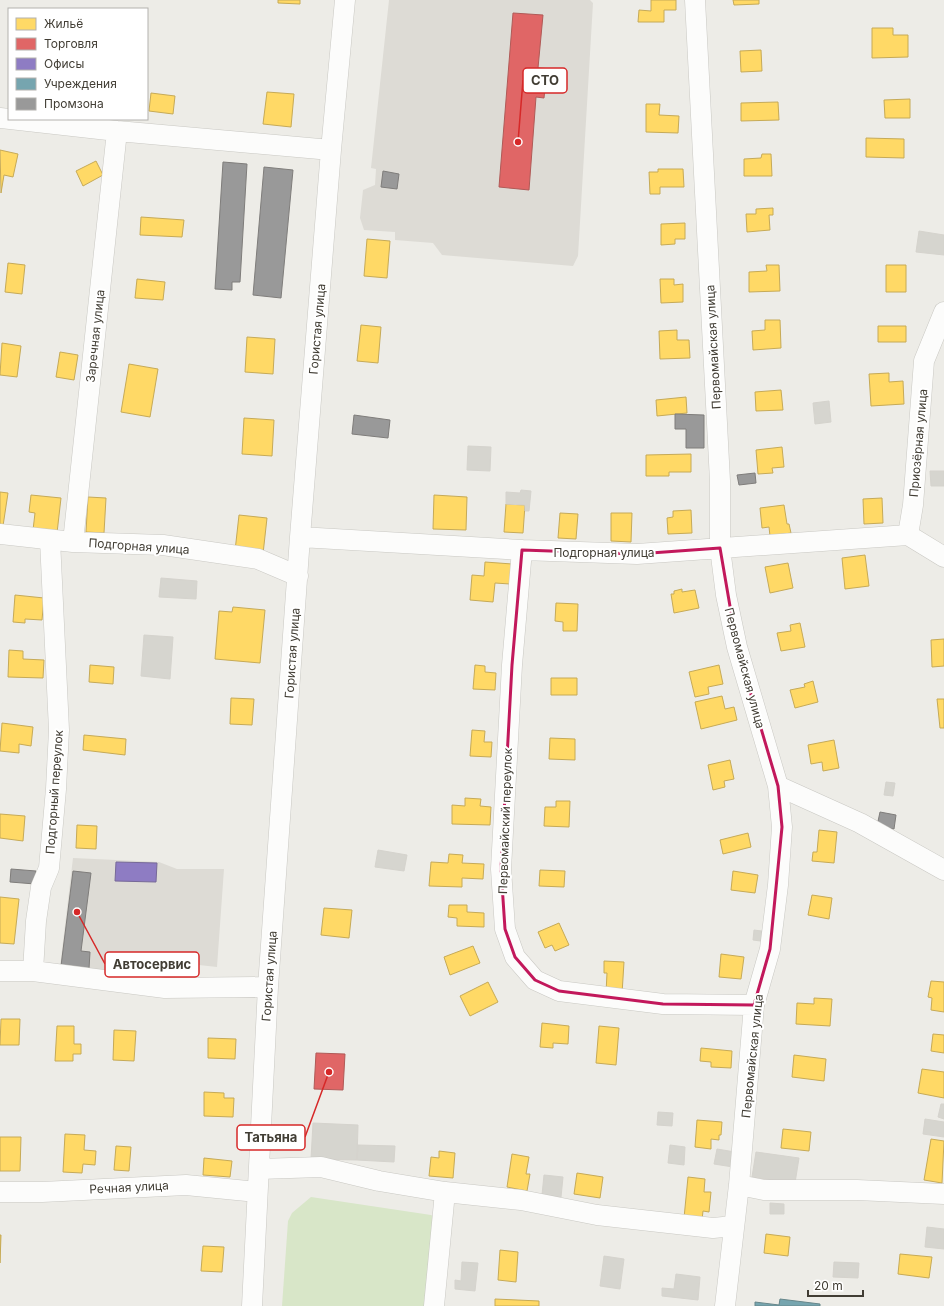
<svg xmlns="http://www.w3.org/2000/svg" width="944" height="1306" font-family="Inter,sans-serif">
  <rect width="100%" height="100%" fill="#edece7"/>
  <!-- industrial -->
  <path fill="#dddbd5" d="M389,0H590L593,3L578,256L573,266L442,255L433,243L395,240V232L364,230L360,218L363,190L375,185L376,169L371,168Z
    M73,858L159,862L177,869H224L217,967L181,963L174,981L60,967Z"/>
  <!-- green -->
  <path fill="#d8e6c8" d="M311,1197L431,1215L439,1220L430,1306H282L288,1221L292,1213Z"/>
  <!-- homes -->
  <path fill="#ffd966" stroke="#c6aa57" d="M278,0H300V4L278,3Z
    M651,0H676V10H664V22H638L639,10L651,11Z
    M733,0H759V4L734,5Z
    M872,28H893V35H908V57L872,58Z
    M761,50L762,71L741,72L740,51Z
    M267,92L294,94L291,127L263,124Z
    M151,93L175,96L173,114L149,111Z
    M910,99V118H885L884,100Z
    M778,102L779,120L741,121V103Z
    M646,104H660L659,115L679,116L678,133L646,132Z
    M866,138L904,139V158L866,157Z
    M0,150L18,154L13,177L4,175L1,193Z
    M762,154H771L772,176H744V159L761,158Z
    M96,161L103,175L83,186L76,171Z
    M658,169H683L684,187H660V194H650L649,172H658Z
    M773,208V215H769L770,230L747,232L746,214H756V209Z
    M141,217L184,220L182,237L140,235Z
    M685,223V239H675V244L661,245V224Z
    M367,239L390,241L387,278L364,276Z
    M8,263L25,265L22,294L5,292Z
    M766,265H779L780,291L749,292V272L767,271Z
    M886,265H906V292H886Z
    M137,279L165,282L163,300L135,298Z
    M660,279H674V285L683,284V302L661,303Z
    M765,320H780L781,348L753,350L752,331L765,330Z
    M361,325L381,327L378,363L357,361Z
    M878,326H906V342H878Z
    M677,330V340H689L690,358L660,359L659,331Z
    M247,337L275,339L273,374L245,372Z
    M2,343L21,346L17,377L0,375Z
    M60,352L78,355L74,380L56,377Z
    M129,364L158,369L150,417L121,412Z
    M889,373V382L903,381L904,404L871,406L869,374Z
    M781,390L783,410L756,411L755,392Z
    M686,397L687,413L657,416L656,400Z
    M244,418L274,420L272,456L242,454Z
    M782,447L784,467L772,468L773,473L758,474L756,450Z
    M691,454V472H669V476H646V455Z
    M0,492L8,493L3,526H0Z
    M31,495L61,498L57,533L33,530L35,513L29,512Z
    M434,495L467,497L466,530L433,529Z
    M88,497L106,498L104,533L86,532Z
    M882,498L883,523L864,524L863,499Z
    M506,504L525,505L523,533L504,532Z
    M784,505L787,524H789L791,533L770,536L769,527L762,528L760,508Z
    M691,510L692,533L668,534L667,518L673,517V511Z
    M560,513L578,514L576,539L558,538Z
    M611,513H632L631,542L611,541Z
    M239,515L267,518L263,554L235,551Z
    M865,555L869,586L845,589L842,558Z
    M485,562L512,564L510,584L495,583L493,602L470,600L472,575L484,576Z
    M788,563L793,588L770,593L765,567Z
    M682,589V592L695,590L699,608L674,613L671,594H674V591Z
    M15,595L44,598L42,620L25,619V623L13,622Z
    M556,603L578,604L577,631H563V622L555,621Z
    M233,607L265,610L260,663L215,659L219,611L232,612Z
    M800,623L805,647L781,651L777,633L791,631L790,625Z
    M944,639V666L932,667L931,640Z
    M9,650L23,651V659L44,660L43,678L8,677Z
    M90,665L114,667L113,684L89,682Z
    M475,665L485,666V672L496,673L495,690L473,689Z
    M719,665L723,684L708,687L709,694L695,697L689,672Z
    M551,678H577V695H551Z
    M813,681L818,702L795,708L790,690L805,687L804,684Z
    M722,696L725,709L734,707L737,720L701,729L695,702Z
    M231,698L254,699L252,725L230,724Z
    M937,699H944V728H940Z
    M2,723L33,727L31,746L19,744V753L0,751Z
    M472,730L485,731L484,742H492L491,757L470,756Z
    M84,735L126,739L125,755L83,750Z
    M550,738L575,739V760L549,759Z
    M834,740L839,768L823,771L822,762L811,764L808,745Z
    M730,760L734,779L724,781L725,787L713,790L708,765Z
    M465,798L481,799L480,806L491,807L490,825L452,824V805L465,806Z
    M556,801H570L569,827L544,826L545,807H556Z
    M0,814L25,816L23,841L0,838Z
    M77,825L97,826L96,849L76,848Z
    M819,830L837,832L834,863L812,861L813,852H817Z
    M748,833L751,847L723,854L720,840Z
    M449,854L463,855L462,863L484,864L483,879L462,878V887L429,886L431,862L448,863Z
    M540,870L565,871L564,887L539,886Z
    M733,871L758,875L755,893L731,890Z
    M812,895L832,898L829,919L808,915Z
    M0,897L19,899L14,944L0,943Z
    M449,905H467V912L484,913V927L457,926V918L448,917Z
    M324,908L352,910L349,938L321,935Z
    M559,923L569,945L555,951L552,945L545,948L538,932Z
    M473,946L480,963L450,975L444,957Z
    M721,954L744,957L741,979L719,977Z
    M604,961L624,962L622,994L606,993L607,973H604Z
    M931,981L944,982V1012L931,1010L932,998L928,997Z
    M488,982L498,1002L470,1016L460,996Z
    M814,998L832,999L830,1026L796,1024L797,1003L814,1004Z
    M1,1019H20L19,1045H0Z
    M542,1023L569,1026L568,1044L553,1043V1048L540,1047Z
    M57,1026H74V1044H81V1054H73V1061H55Z
    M599,1026L619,1028L616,1065L596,1063Z
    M114,1030L136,1031L134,1061L113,1060Z
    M933,1034L944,1035V1053L931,1051Z
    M208,1038L236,1039L235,1059L208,1058Z
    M701,1048L732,1051L731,1068L711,1067V1062L700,1061Z
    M794,1055L826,1059L824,1081L792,1077Z
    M922,1069L944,1072V1098L918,1093Z
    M204,1092L224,1093V1098H234L233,1117L204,1116Z
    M697,1120L722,1122L721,1135H719V1140L711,1139V1149L695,1147Z
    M783,1129L811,1132L809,1151L781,1148Z
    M65,1134L85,1135L84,1150L96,1151L95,1165L83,1164L82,1173L63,1172Z
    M0,1137H21L20,1171H0Z
    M931,1139L944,1141L942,1183L924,1180Z
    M116,1146L131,1147L129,1171L114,1170Z
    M439,1151L455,1153L453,1178L429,1176L431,1157L439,1158Z
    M512,1154L529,1157L526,1174H530L527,1191L507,1187Z
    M204,1158L232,1161L230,1177L203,1175Z
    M577,1173L603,1177L600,1198L574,1194Z
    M688,1177L705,1179L704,1192H711L709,1212L703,1211L702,1220L684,1218Z
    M766,1234L790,1237L788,1256L764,1253Z
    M0,1235H1L0,1263Z
    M203,1246L224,1247L222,1272L201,1271Z
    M500,1250L518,1252L516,1282L498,1280Z
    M900,1254L932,1257L929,1278L898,1274Z
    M495,1299L539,1301V1306H495Z"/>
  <!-- shops -->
  <path fill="#e06666" stroke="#b05a57" d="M513,13L543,15L538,68L553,69L551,89L545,88L544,98L536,97L529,190L499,187Z
    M316,1053L345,1054L343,1090L314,1089Z"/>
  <!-- offices -->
  <path fill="#8e7cc3" stroke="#776998" d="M116,862L157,863L156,882L115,881Z"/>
  <!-- public -->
  <path fill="#76a5af" stroke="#66868a" d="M780,1299L820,1304V1306H755V1302L779,1305Z"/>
  <!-- industry -->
  <path fill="#999" stroke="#7f7d7b" d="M223,162L247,164L240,282H232V290L215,289Z
    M264,167L293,170L281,298L253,295Z
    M383,171L399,174L397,189L381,187Z
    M675,414L704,415V448H686V429H675Z
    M354,415L390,420L388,438L352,434Z
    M755,473L756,483L739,485L737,475Z
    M880,812L896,815L894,829L877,826Z
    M11,869L36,871L35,884L10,882Z
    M73,871L91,873L81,951L90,952L89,969L61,966Z"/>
  <!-- building -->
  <path fill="#d6d5cf" stroke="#d5d3cd" d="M919,231L944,235V255L916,252Z
    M829,401L831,422L815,424L813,403Z
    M468,446L491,447L490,471L467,470Z
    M930,471H944V486H931Z
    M521,490L531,491L529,511H525V505L506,504V492L520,493Z
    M161,578L197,581L196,599L159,597Z
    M144,635L173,637L170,679L141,676Z
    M886,782L895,783L893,796L884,795Z
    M378,850L407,855L404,871L375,867Z
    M754,930L769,932L768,942L753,940Z
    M941,1104H944V1119L938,1117Z
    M658,1112L673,1113L672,1126L657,1125Z
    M925,1119L944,1122V1137L923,1134Z
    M313,1123L358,1125L357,1160L311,1159Z
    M358,1145L395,1146L394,1162L357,1160Z
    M670,1145L685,1147L684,1165L668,1163Z
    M717,1149L735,1152L733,1167L714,1164Z
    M756,1152L799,1158L795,1183L752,1177Z
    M544,1175L563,1177L561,1197L542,1195Z
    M770,1203L784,1204V1214H770Z
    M927,1227L944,1229V1249L925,1247Z
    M604,1256L624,1259L620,1289L600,1286Z
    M462,1262L478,1263L475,1291L455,1289V1280L461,1281Z
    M834,1262L859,1263L858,1278L833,1277Z
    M676,1274L700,1277L698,1300L662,1296V1288L674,1289Z"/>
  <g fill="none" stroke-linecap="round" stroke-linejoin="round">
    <defs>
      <path id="minor" d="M695,0L720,481V548L726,595L737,647L778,786L782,827L778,885L770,949L754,1005L739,1185L725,1306
        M0,118L117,131L331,150
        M0,534L73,542L163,545L258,559L298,576
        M908,535L913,505L924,361L944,312
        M908,535L944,557
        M300,537L522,550L637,554L908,535
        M73,542L117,131
        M522,550L512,665L501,869L505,929L515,957L535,980L559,991L663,1004L754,1005
        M778,786L860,823L944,870
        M0,971H33L165,988L268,987
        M33,971L36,921L41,887L49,868L56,789L59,730L50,540
        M259,1169L321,1167L379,1181L445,1192L521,1200L597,1215L713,1228L734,1226
        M739,1185L764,1190H857L944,1194
        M0,1192H42L186,1185L257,1192
        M252,1306L268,987L300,537L331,150L345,0
        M434,1306L445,1192"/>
    </defs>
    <!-- minor casing -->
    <use href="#minor" stroke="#c9c8c3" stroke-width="21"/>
    <!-- minor -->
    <use href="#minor" stroke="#fcfcfb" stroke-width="20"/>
  </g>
  <!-- marked area -->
  <path fill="none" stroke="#c2185b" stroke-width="3" stroke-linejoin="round" d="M720,548L737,647L778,786L782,827L770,949L754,1005L663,1004L559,991L535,980L515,957L505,929L501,869L512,665L522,550L637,554Z"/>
  <g text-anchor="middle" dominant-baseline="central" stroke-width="4" stroke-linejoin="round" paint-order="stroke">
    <!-- street labels -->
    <g font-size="12" fill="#413d34" stroke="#fff">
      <text transform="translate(317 329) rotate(-85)">Гористая улица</text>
      <text transform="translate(95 336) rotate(-84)">Заречная улица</text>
      <text transform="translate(713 347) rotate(-93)">Первомайская улица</text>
      <text transform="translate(918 443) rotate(-85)">Приозёрная улица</text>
      <text transform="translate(139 546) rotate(4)">Подгорная улица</text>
      <text x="604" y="552">Подгорная улица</text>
      <text transform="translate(292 653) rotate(-86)">Гористая улица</text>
      <text transform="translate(745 668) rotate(75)">Первомайская улица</text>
      <text transform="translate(54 792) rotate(-86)">Подгорный переулок</text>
      <text transform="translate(505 821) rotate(-88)">Первомайский переулок</text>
      <text transform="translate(269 976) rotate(-86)">Гористая улица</text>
      <text transform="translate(752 1056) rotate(-84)">Первомайская улица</text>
      <text transform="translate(129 1187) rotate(-3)">Речная улица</text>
    </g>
  </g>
  <!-- callouts -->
  <path fill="none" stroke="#d62828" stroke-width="1.5" d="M518 142L523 80M77 912L105 964M329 1072L305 1137"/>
  <g fill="#d62828" stroke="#fff" stroke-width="1.5">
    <circle cx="518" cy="142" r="4"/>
    <circle cx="77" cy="912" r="4"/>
    <circle cx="329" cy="1072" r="4"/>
  </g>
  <g fill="#fff" stroke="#d62828" stroke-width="1.5">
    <rect x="523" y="68" width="44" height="25" rx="4"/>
    <rect x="105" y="952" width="94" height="25" rx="4"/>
    <rect x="237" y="1125" width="68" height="25" rx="4"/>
  </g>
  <g font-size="13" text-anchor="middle" font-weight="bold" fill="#413d34">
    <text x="545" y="85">СТО</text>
    <text x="152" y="969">Автосервис</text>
    <text x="271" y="1142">Татьяна</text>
  </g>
  <!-- legend -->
  <rect x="8" y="8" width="140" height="112" fill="#ffffff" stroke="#b3b1ae"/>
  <rect x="16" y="18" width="20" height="12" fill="#ffd966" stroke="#b3b1ae"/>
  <text x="44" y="28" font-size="12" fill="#413d34">Жильё</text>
  <rect x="16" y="38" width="20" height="12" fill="#e06666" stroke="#b3b1ae"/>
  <text x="44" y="48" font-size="12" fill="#413d34">Торговля</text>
  <rect x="16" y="58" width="20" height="12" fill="#8e7cc3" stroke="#b3b1ae"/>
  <text x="44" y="68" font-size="12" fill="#413d34">Офисы</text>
  <rect x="16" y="78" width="20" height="12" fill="#76a5af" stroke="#b3b1ae"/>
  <text x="44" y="88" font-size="12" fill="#413d34">Учреждения</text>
  <rect x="16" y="98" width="20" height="12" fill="#999999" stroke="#b3b1ae"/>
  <text x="44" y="108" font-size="12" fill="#413d34">Промзона</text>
  <!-- scale -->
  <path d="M808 1290v6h55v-6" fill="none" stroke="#413d34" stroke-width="2"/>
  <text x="814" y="1290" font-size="12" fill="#413d34" stroke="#ffffff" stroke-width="3" paint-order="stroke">20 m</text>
</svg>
